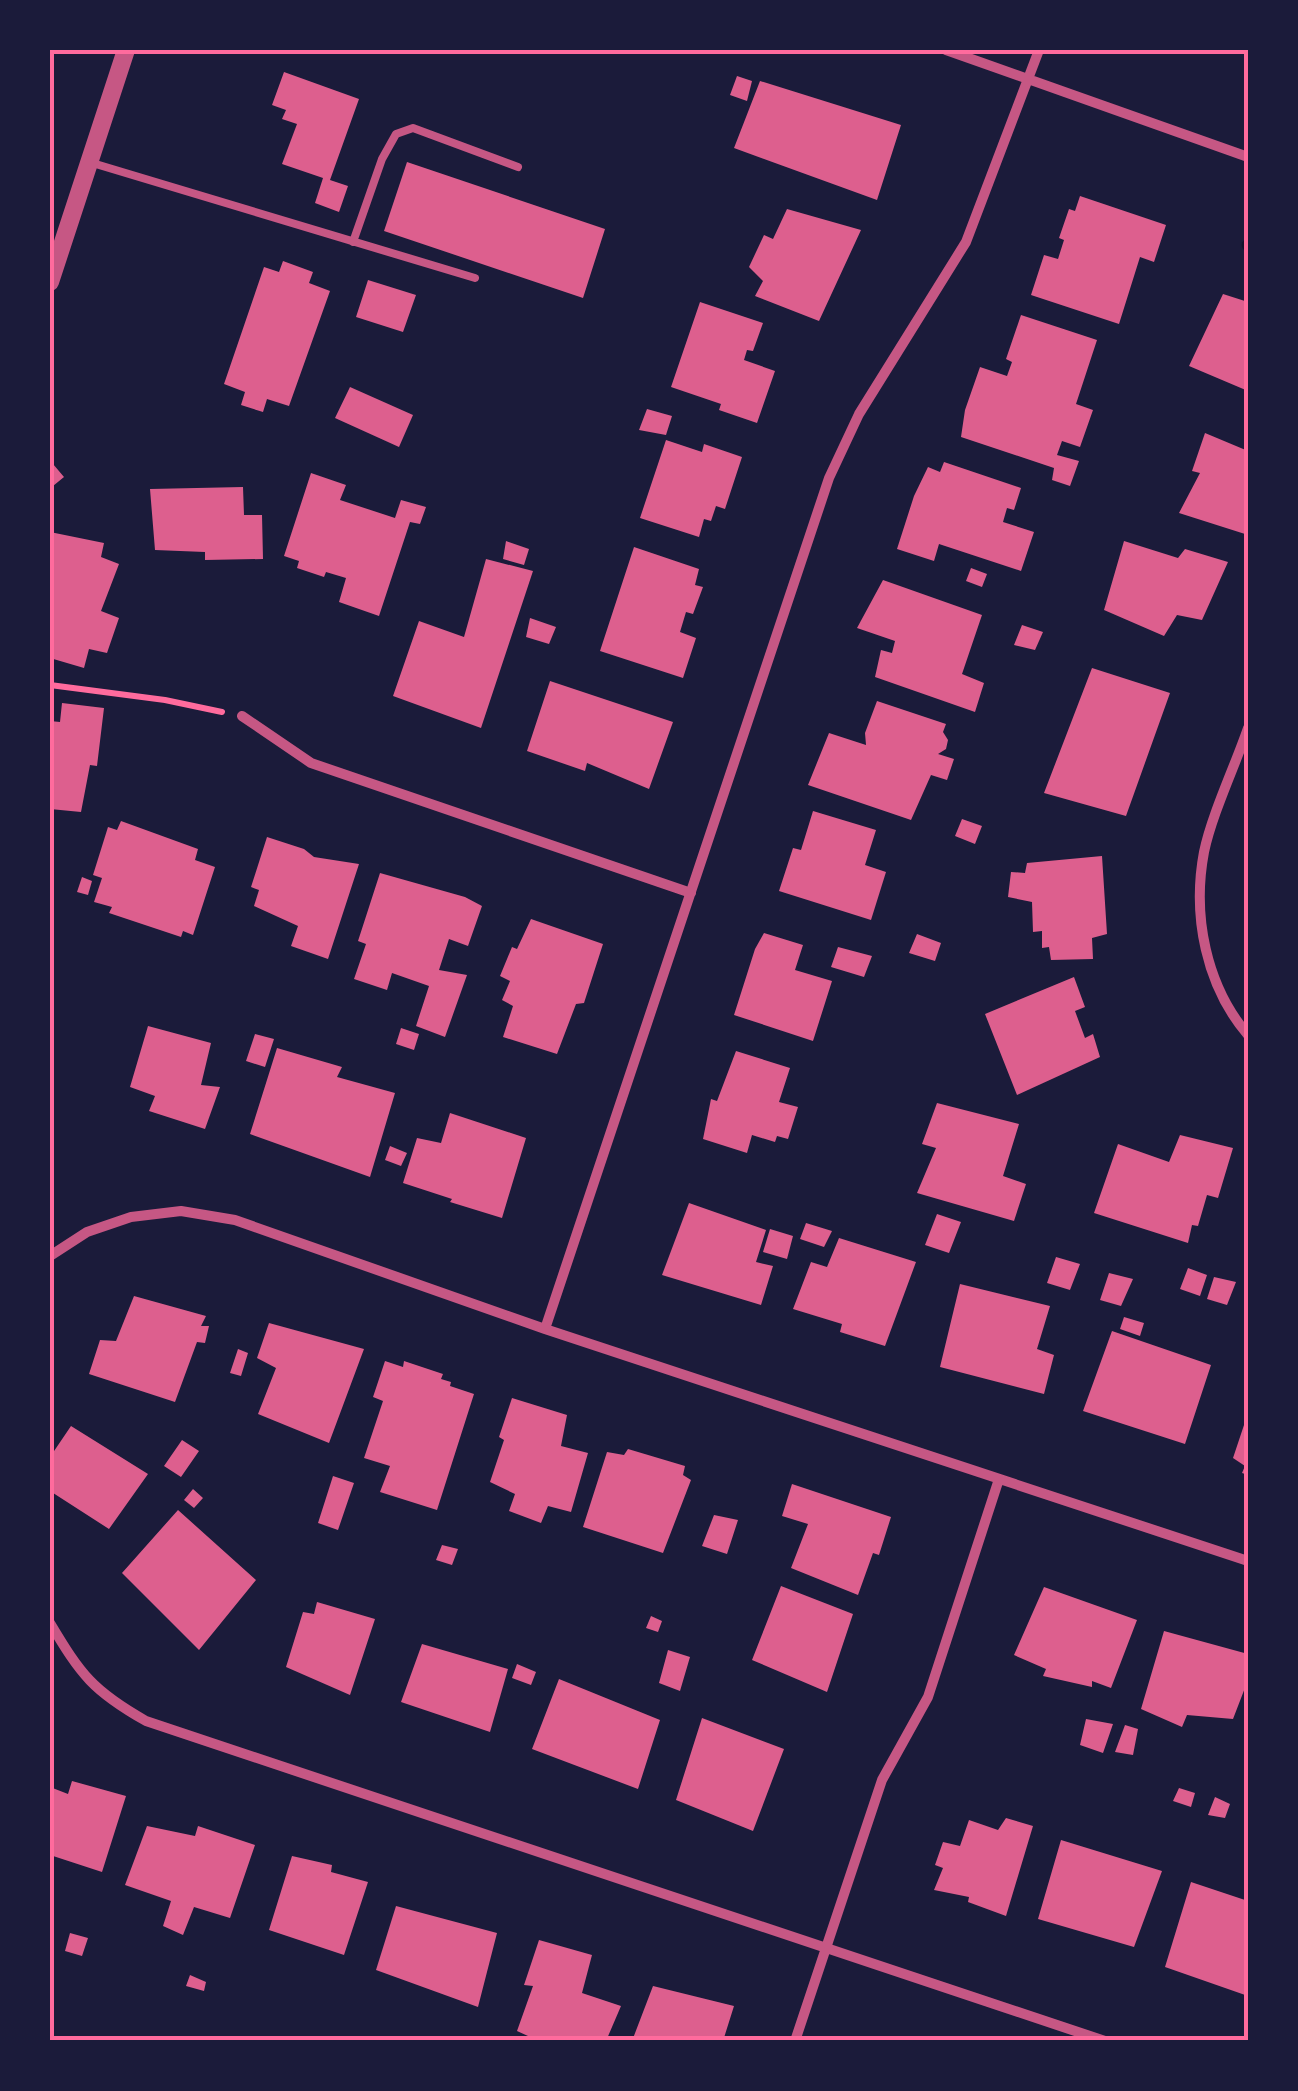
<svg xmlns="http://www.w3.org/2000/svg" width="1298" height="2091" font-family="Cabin,sans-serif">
  <rect width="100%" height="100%" fill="#1b1b3a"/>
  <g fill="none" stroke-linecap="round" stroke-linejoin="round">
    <!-- stream -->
    <path stroke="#12122b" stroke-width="11" d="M1247,245H1248"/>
  </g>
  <!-- building -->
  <path fill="#dd5f8e" d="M284,72L359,99L330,180L348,186L339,212L315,203L323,178L282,164L297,124L282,119L286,110L272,105Z
    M737,76L752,81L747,101L730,95Z
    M760,81L901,125L877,200L734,148Z
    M407,162L605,229L583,298L384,231Z
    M1080,196L1166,225L1154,262L1140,257L1119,324L1031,295L1044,255L1058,259L1064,240L1059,238L1069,209L1075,211Z
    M787,209L861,230L819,321L755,296L763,281L749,267L764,235L773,239Z
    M283,261L313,272L309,283L330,291L289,406L267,399L263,412L241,405L245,392L224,384L264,267L279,272Z
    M368,280L416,295L403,332L356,317Z
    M1223,294L1248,302V391L1189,366Z
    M700,302L763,323L753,351L747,350L744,360L775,371L757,423L719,410L721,404L671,387Z
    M1021,315L1097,340L1076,404L1093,410L1080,447L1062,441L1057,455L1079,461L1070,486L1052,480L1054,468L961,437L965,410L980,367L1007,376L1012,362L1006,359Z
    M350,387L413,415L399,447L335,418Z
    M647,409L672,416L666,435L639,430Z
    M1205,433L1248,451V527L1245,534L1179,513L1200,473L1192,471Z
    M666,440L702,452L704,444L742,457L725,509L716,506L711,521L704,519L699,537L640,518Z
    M944,462L1021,488L1014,510L1007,508L1003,522L1034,532L1021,571L939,544L934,561L897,549L914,496L928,467L940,472Z
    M53,464L64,477L53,486L50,467Z
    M311,473L346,485L340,500L395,518L401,500L426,507L420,524L410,522L379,616L339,602L346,578L326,572L324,577L297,568L299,561L284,556Z
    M243,487L244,515H262L263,559L205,560V552L155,550L150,489Z
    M50,532L104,543L101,557L119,564L101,611L119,618L107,653L89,649L84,668L50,658Z
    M506,541L529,549L524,565L503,559Z
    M1124,541L1178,558L1185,549L1228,562L1202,620L1177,615L1164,636L1104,610Z
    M634,547L699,569L695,585L703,587L693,614L686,612L680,632L696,638L683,678L600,651Z
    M486,559L533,571L481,728L393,696L419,621L464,637Z
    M971,568L987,574L982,587L966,581Z
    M883,580L982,615L962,674L984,683L975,712L875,677L881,650L892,653L895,641L857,628Z
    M530,618L556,627L549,644L526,637Z
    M1022,625L1043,632L1035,650L1014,645Z
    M1092,668L1170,693L1126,816L1044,793Z
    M550,681L673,722L649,789L587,763L585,771L527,751Z
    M877,701L946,724L943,732L948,740L946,749L938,754L954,759L947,780L931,775L911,820L808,785L829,733L866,745L865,733Z
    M62,703L104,708L97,766L90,765L81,812L50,809V721L60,722Z
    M813,811L876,830L865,865L886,872L871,920L779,891L793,848L801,850Z
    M962,819L982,826L975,844L955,836Z
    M121,821L198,849L195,860L215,867L193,935L183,931L181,937L109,913L112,907L94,902L102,878L93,875L108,827L117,830Z
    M267,837L304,849L314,857L359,864L328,959L291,946L298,926L254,906L259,890L251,887Z
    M1102,856L1107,934L1092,938L1093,959L1051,960L1049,947L1042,948V931L1033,932L1032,902L1008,897L1011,872L1025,873L1027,863Z
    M380,873L465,897L482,906L468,946L449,939L439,970L467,975L445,1037L416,1026L429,986L392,973L387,990L354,979L366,944L358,941Z
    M82,877L92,881L88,895L77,892Z
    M531,919L603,944L584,1003L576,1004L557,1054L503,1037L513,1006L502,1000L510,981L500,976L512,947L517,949Z
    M764,933L803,945L795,970L832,981L813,1041L734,1015L755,949Z
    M917,934L941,943L935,961L909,953Z
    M838,947L872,956L864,977L831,967Z
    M1074,977L1085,1007L1075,1011L1085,1038L1093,1034L1100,1057L1017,1095L985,1014Z
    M148,1026L211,1043L201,1085L220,1087L205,1129L149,1111L155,1096L130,1087Z
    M401,1028L419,1034L414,1050L396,1044Z
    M255,1034L274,1039L265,1067L246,1061Z
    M277,1048L342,1067L337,1077L395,1093L370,1177L250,1134Z
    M736,1051L790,1068L779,1102L798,1107L788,1139L777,1136L775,1142L752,1135L747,1153L703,1139L711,1099L717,1101Z
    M937,1103L1019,1124L1003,1176L1026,1184L1014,1221L917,1193L936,1148L922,1144Z
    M450,1113L526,1138L502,1218L450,1202L452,1199L403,1183L417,1138L441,1143Z
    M1180,1135L1233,1148L1218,1198L1207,1195L1198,1226L1192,1225L1188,1243L1094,1213L1118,1144L1169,1162Z
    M390,1146L407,1153L401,1166L385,1160Z
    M689,1203L766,1230L756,1262L773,1266L761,1305L662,1275Z
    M937,1214L961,1222L949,1253L925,1245Z
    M806,1223L832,1231L824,1247L800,1239Z
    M770,1229L793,1236L787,1259L763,1252Z
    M839,1238L916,1262L885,1346L840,1332L842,1324L793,1309L811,1262L827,1267Z
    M1056,1257L1080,1264L1070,1290L1047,1283Z
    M1188,1268L1207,1275L1200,1296L1180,1289Z
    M1109,1273L1133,1279L1121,1306L1100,1300Z
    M1214,1277L1236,1282L1227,1305L1207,1299Z
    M960,1284L1050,1306L1037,1349L1054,1355L1044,1394L940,1367Z
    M134,1296L206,1316L201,1326H209L205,1343L197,1342L175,1402L89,1374L100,1340L116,1341Z
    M1124,1317L1144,1323L1140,1336L1120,1329Z
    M269,1323L364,1349L329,1443L258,1414L276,1368L257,1358Z
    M1112,1331L1211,1365L1185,1444L1083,1411Z
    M238,1349L248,1353L241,1376L230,1373Z
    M385,1361L403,1367L404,1361L443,1374L441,1379L451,1382L450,1386L474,1394L437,1510L380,1492L390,1466L364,1458L383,1401L373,1397Z
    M512,1398L567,1415L561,1446L588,1453L571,1512L548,1506L541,1523L509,1511L515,1494L490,1482L504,1440L499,1437Z
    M1247,1416H1248V1475L1242,1473L1245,1466L1233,1458Z
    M71,1426L148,1474L109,1529L50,1491V1457Z
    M182,1440L199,1451L181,1477L164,1466Z
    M628,1449L685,1466L683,1475L691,1480L663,1553L583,1527L607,1452L624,1455Z
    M333,1476L354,1483L338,1530L318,1523Z
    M792,1484L891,1517L879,1555L873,1553L858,1595L791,1568L808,1524L782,1516Z
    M193,1489L203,1498L194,1508L184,1500Z
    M178,1510L256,1580L199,1650L122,1573Z
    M714,1515L738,1520L727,1554L702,1546Z
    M442,1545L458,1549L452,1565L436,1560Z
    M781,1586L853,1614L827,1692L752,1660Z
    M1044,1587L1137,1620L1111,1688L1092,1681V1687L1043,1676L1046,1669L1014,1655Z
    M317,1602L375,1619L350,1695L286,1667L303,1612L314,1614Z
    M651,1616L662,1621L658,1632L646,1628Z
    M1164,1631L1248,1654V1680L1233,1719L1187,1715L1182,1727L1141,1709Z
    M422,1644L508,1669L490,1732L401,1702Z
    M668,1650L690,1657L680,1691L659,1683Z
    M517,1664L536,1672L531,1685L512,1678Z
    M559,1679L660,1720L638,1789L532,1749Z
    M702,1718L784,1749L753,1831L676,1800Z
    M1086,1719L1113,1724L1103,1753L1080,1745Z
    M1125,1725L1138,1729L1133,1755L1115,1752Z
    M72,1781L126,1796L102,1872L50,1855V1787L68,1794Z
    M1179,1788L1195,1793L1191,1807L1173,1801Z
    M1215,1797L1230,1804L1225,1818L1208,1815Z
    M1006,1818L1033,1826L1006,1916L968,1902L969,1897L934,1890L943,1868L935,1865L943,1842L960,1846L969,1820L998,1830Z
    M147,1826L195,1836L198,1826L255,1845L230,1918L194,1907L183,1935L163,1926L171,1901L125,1885Z
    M1061,1840L1162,1871L1134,1947L1038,1919Z
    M292,1856L332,1865L331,1872L368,1882L344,1955L269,1930Z
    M1191,1882L1248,1901V1996L1165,1967Z
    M396,1906L497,1933L478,2007L376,1970Z
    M70,1933L88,1938L82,1956L65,1951Z
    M539,1940L592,1955L582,1993L621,2006L606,2041H539L517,2031L533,1986L524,1985Z
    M190,1975L206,1982L204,1991L186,1986Z
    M653,1986L734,2006L723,2041H632Z"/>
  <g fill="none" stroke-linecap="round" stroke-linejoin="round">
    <!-- path -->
    <path stroke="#ff6b9d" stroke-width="6" d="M50,685L165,700L222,712"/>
    <!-- service -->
    <path stroke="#c65784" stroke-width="8" d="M89,162L475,278
      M353,242L382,159L396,134L413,128L518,167"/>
    <!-- minor -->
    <path stroke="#c65784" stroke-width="10" d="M946,50L1248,157
      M242,716L311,763L691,893
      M1248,728C1235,766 1212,814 1204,852C1192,916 1206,986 1248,1035
      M50,1256L87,1232L131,1217L181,1211L235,1220L545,1329L1248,1561
      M545,1329L829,478L859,414L966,242L1039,50
      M50,1623C81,1675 93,1691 146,1721L1105,2041
      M795,2041L882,1780L928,1697L999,1479"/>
    <!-- tertiary -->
    <path stroke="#c65784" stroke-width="18" d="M50,282L126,50"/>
  </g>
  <!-- border -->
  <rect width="1298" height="2091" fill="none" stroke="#1b1b3a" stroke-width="105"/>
  <rect x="52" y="52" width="1194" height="1986" fill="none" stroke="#ff6b9d" stroke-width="4"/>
</svg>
